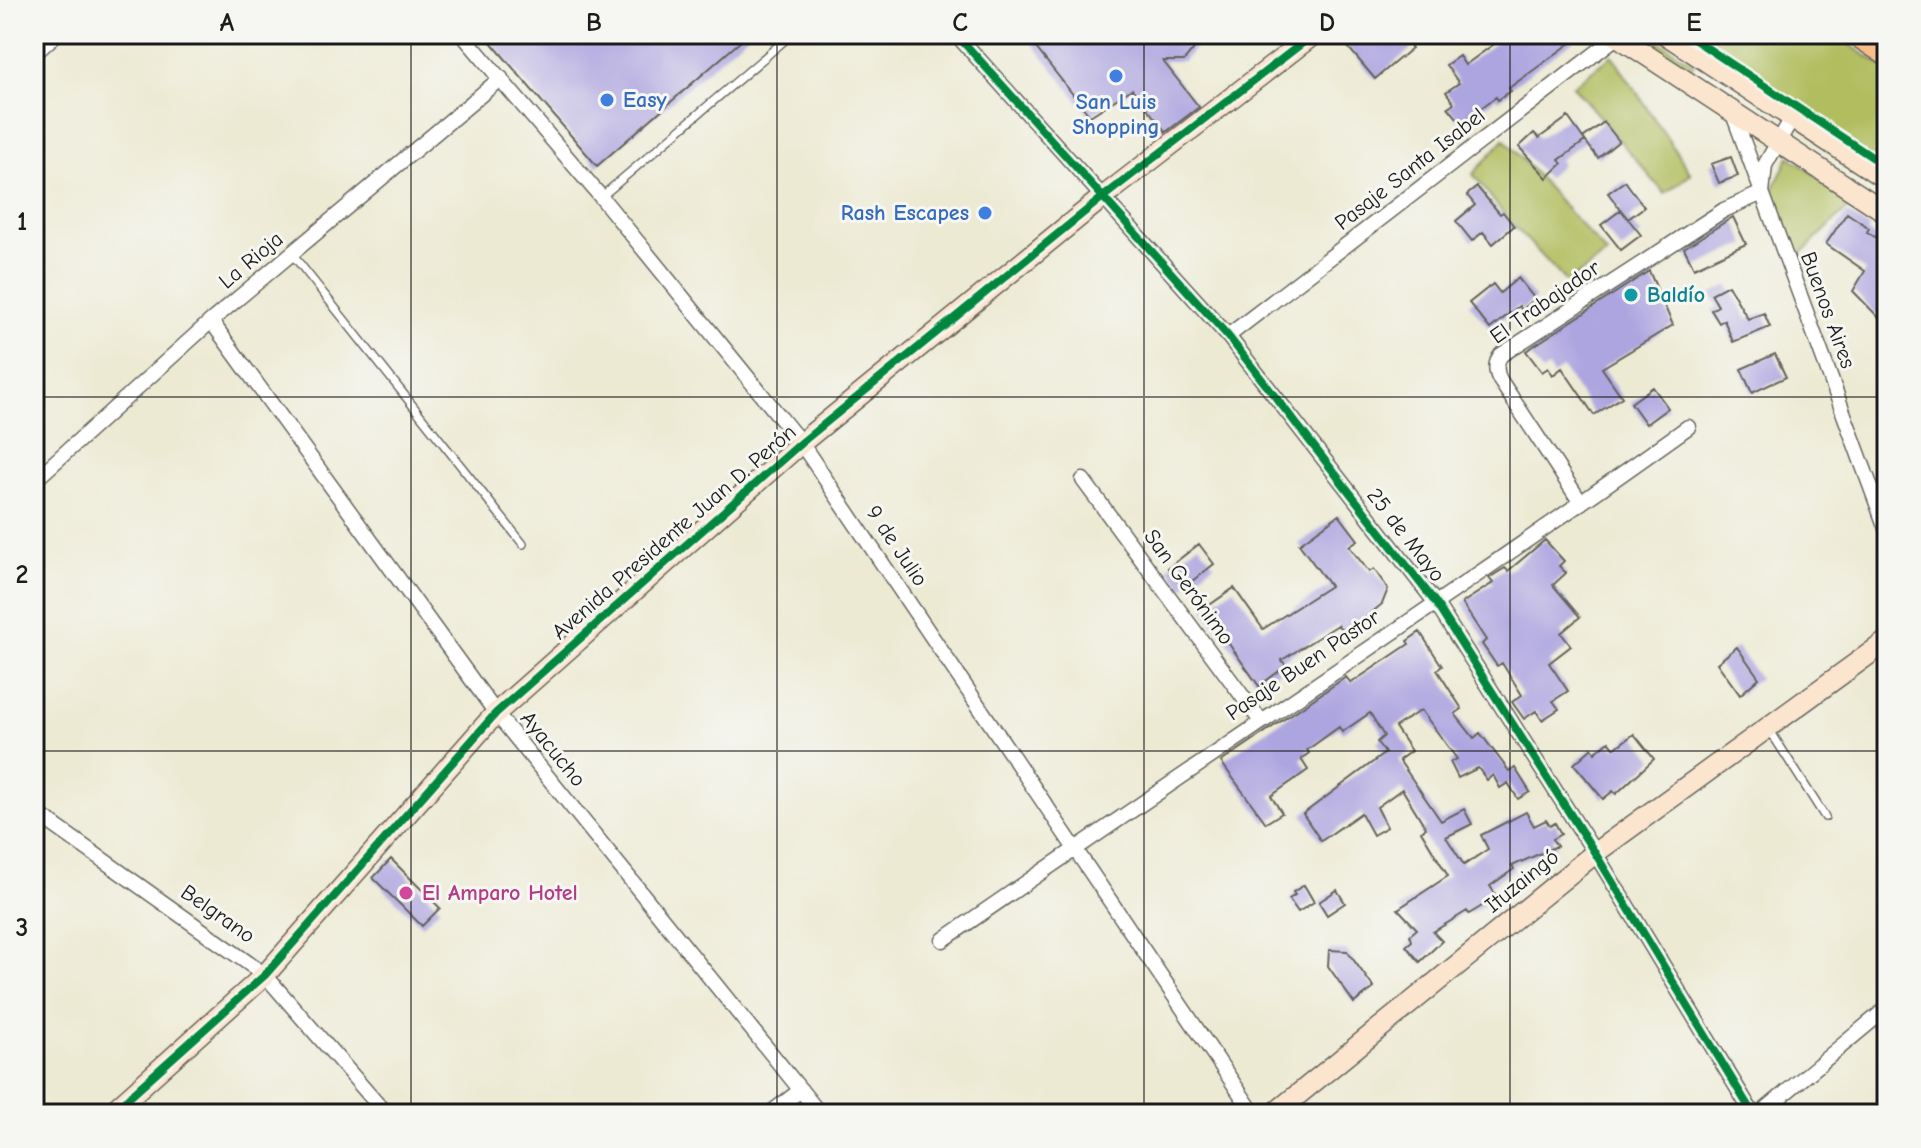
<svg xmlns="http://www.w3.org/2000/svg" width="1921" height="1148" font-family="'Comic Neue',sans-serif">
  <rect width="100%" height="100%" fill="#f6f6f2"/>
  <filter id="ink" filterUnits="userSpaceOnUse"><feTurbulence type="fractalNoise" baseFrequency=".0125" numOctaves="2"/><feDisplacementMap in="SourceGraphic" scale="16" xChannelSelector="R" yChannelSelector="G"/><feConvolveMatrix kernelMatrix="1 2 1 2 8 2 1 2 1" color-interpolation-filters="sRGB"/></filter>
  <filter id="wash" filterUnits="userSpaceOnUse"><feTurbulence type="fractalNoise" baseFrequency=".006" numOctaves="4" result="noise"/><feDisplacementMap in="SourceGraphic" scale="32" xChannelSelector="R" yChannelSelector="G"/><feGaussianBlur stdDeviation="1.8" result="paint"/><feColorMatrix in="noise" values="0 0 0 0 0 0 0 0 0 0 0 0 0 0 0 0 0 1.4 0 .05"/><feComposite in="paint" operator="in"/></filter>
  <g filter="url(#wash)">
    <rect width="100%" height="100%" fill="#edead4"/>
    <!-- green -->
    <path fill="#b1bd5f" stroke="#666c3e" stroke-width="2" d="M1628,34H1649L1694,64L1688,73Z
      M1680,34H1833L1887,69V171Z
      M1612,55L1691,174L1665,194L1573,86Z
      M1504,139L1607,254L1567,283L1507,218L1473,174Z
      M1789,156L1853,203L1798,257L1773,190Z"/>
    <g id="blocks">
      <!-- building -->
      <path fill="#ada5e0" d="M484,34H749L597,166Z
        M1025,34H1192L1195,41L1193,50L1184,61H1163L1199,107L1166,132L1132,89L1090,116Z
        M1337,34H1400L1412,48L1375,79Z
        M1508,34H1583L1509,88L1511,91L1498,100L1496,97L1461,123L1448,107L1454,103L1446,92L1459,83L1446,65L1459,56L1465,65Z
        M1568,117L1585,141L1559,160L1562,164L1547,178L1519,147L1534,133L1539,138Z
        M1604,122L1619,141L1598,158L1583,138Z
        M1731,157L1738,176L1719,183L1711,164Z
        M1625,181L1644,207L1628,219L1608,193Z
        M1477,187L1500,214L1503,212L1514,226L1493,244L1483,232L1472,241L1456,221L1475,205L1467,195Z
        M1621,210L1641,235L1621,250L1601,225Z
        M1847,213L1869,228L1867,232L1887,244V326L1853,291L1865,271L1826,244Z
        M1733,217L1746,244L1694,268L1684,248Z
        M1649,271L1673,325L1602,368L1622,397L1594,415L1562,368L1553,375L1548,368L1542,372L1526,351Z
        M1518,278L1535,299L1522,310L1519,306L1490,329L1469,303L1493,284L1500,293Z
        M1728,285L1748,319L1764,313L1770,327L1733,342L1724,320L1719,323L1711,310L1718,306L1711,294Z
        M1775,354L1786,377L1752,393L1741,369Z
        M1653,387L1668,408L1646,424L1631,403Z
        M1339,515L1358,540L1349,546L1369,572L1374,569L1388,589L1382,604L1345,635L1338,625L1282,660L1286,666L1259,686L1204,609L1234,588L1263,629L1330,586L1299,544Z
        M1545,540L1564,561L1559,566L1566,573L1553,585L1580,617L1561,633L1571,646L1549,663L1568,691L1553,701L1559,709L1542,720L1536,711L1524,719L1512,702L1522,695L1502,663L1497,666L1482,644L1486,640L1462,603L1493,583L1489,578L1505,568L1508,571Z
        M1199,544L1214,564L1183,588L1168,568Z
        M1420,632L1442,666L1437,670L1462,709L1455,714L1474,738L1480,733L1509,771L1515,768L1530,792L1518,799L1508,783L1500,788L1493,775L1487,780L1478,768L1458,778L1450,762L1457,759L1421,710L1395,727L1411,751L1399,760L1441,821L1464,809L1472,824L1446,837L1464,865L1488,849L1481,835L1526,812L1534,826L1546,820L1550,826L1555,823L1561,834L1552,839L1557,846L1512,866L1514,869L1490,886L1497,897L1469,914L1467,911L1433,932L1442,941L1420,962L1406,946L1412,941L1410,935L1417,929L1398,909L1448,876L1421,831L1426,828L1402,789L1377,807L1387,827L1373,835L1361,813L1321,841L1303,814L1385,753L1377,742L1384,736L1370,713L1342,732L1339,727L1307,750L1309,753L1301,759L1308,770L1271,796L1282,813L1266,823L1221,762L1346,677L1351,683L1409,644L1407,641Z
        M1737,647L1759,678L1740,695L1717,663Z
        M1634,734L1654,759L1616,794L1613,791L1603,799L1574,764L1592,748L1595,753L1609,741L1615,748Z
        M391,859L440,908L422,926L373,878Z
        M1304,885L1314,902L1298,912L1289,899L1295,895L1293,892Z
        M1337,890L1345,903L1327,915L1319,902Z
        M1329,950L1347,951L1374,988L1354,1003L1328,966Z"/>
    </g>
  </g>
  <g filter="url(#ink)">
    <use href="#blocks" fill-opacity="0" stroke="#65645c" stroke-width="2"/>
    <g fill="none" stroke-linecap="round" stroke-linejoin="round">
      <defs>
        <path id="lane" d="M601,197L792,34
          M292,254L523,544
          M1769,729L1825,817"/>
        <path id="street" d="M462,34L601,197L801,443L1254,1114
          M956,34L1228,336L1435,602L1595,853L1753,1114
          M34,54L56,34
          M1732,111L1887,531
          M211,321L496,713L820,1114
          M1228,336L1618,36
          M1083,480L1260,720
          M34,481L211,321L501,78
          M1581,503L1500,380C1495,371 1495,363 1501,355L1724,210L1762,193L1765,165L1792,118
          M34,811L265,975L386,1114
          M943,940C1191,768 1443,602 1688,427
          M769,1114L801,1090
          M1760,1114L1887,1008"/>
        <path id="secondary" d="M1614,34L1887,213
          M1665,34L1887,180
          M110,1114L265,975L496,713L801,443L1103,197L1314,34
          M1274,1114L1595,853L1887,641"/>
        <path id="highway" d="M1861,34L1887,51"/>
      </defs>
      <!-- lane casing -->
      <use href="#lane" stroke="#65645c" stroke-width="10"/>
      <!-- street casing -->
      <use href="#street" stroke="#65645c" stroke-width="17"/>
      <!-- secondary casing -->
      <use href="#secondary" stroke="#65645c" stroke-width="23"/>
      <!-- highway casing -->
      <use href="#highway" stroke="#65645c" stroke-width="31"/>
      <!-- lane -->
      <use href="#lane" stroke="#fff" stroke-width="7"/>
      <!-- street -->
      <use href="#street" stroke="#fff" stroke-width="14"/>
      <!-- secondary -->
      <use href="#secondary" stroke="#fce5cf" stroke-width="20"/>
      <!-- highway -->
      <use href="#highway" stroke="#f8bd88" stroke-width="28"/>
      <defs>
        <path id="cycleway" d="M956,34L1228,336L1435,602L1595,853L1753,1114
          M1686,34L1887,167
          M110,1114L265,975L496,713L801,443L1103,197L1314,34"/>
      </defs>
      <!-- cycleway casing -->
      <use href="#cycleway" stroke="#f6f6f2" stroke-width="13"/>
      <!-- cycleway -->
      <use href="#cycleway" stroke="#00873e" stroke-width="8"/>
    </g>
  </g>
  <!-- grid -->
  <path fill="none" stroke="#1c1c1c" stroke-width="2" stroke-opacity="0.55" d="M411,34V1114M777,34V1114M1144,34V1114M1510,34V1114M34,397H1887M34,751H1887"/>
  <!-- markers -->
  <g fill="#3f7fe0" stroke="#f6f6f2" stroke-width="3">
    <circle cx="1116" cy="76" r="8"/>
    <circle cx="607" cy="100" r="8"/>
    <circle cx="985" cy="213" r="8"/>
  </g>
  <circle fill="#0f9aa8" stroke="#f6f6f2" stroke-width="3" cx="1631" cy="295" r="8"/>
  <circle fill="#d1479c" stroke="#f6f6f2" stroke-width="3" cx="406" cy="893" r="8"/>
  <g text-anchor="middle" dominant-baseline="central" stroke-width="6" stroke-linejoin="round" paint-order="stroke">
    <!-- shop labels -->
    <g font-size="22" font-weight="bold" fill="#366cbe" stroke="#f6f6f2" text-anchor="start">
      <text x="623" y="100">Easy</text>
      <text x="1116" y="102" text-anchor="middle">San Luis<tspan x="1116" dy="25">Shopping</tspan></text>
      <text x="969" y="213" text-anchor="end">Rash Escapes</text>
    </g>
    <!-- street labels -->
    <g font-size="22" fill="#1c1c1c" stroke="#f6f6f2">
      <text transform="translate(1410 169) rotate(-38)">Pasaje Santa Isabel</text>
      <text transform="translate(251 260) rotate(-40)">La Rioja</text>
      <text transform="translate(1545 302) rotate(-35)">El Trabajador</text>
      <text transform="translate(1828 310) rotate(70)">Buenos Aires</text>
      <text transform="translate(674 532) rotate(-41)">Avenida Presidente Juan D. Perón</text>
      <text transform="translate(1406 535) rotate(52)">25 de Mayo</text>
      <text transform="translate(897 546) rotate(56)">9 de Julio</text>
      <text transform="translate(1189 587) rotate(54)">San Gerónimo</text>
      <text transform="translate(1303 665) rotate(-34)">Pasaje Buen Pastor</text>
      <text transform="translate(553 749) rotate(51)">Ayacucho</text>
      <text transform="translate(1522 881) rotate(-39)">Ituzaingó</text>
      <text transform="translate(218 914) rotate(35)">Belgrano</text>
    </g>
    <!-- culture labels -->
    <g font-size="22" font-weight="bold" fill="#0d838f" stroke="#f6f6f2" text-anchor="start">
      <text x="1647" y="295">Baldío</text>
    </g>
    <!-- hotel labels -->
    <g font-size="22" font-weight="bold" fill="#b23c85" stroke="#f6f6f2" text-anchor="start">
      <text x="422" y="893">El Amparo Hotel</text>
    </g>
  </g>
  <!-- margin -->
  <rect width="1921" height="1148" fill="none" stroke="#f6f6f2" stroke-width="88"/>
  <rect x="44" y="44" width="1833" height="1060" fill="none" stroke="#1c1c1c" stroke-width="3"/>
  <g font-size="26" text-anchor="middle" font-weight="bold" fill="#1c1c1c">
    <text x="227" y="31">A</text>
    <text x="594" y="31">B</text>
    <text x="960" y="31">C</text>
    <text x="1327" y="31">D</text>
    <text x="1694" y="31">E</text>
    <text x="22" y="230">1</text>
    <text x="22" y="583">2</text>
    <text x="22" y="936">3</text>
  </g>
</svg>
